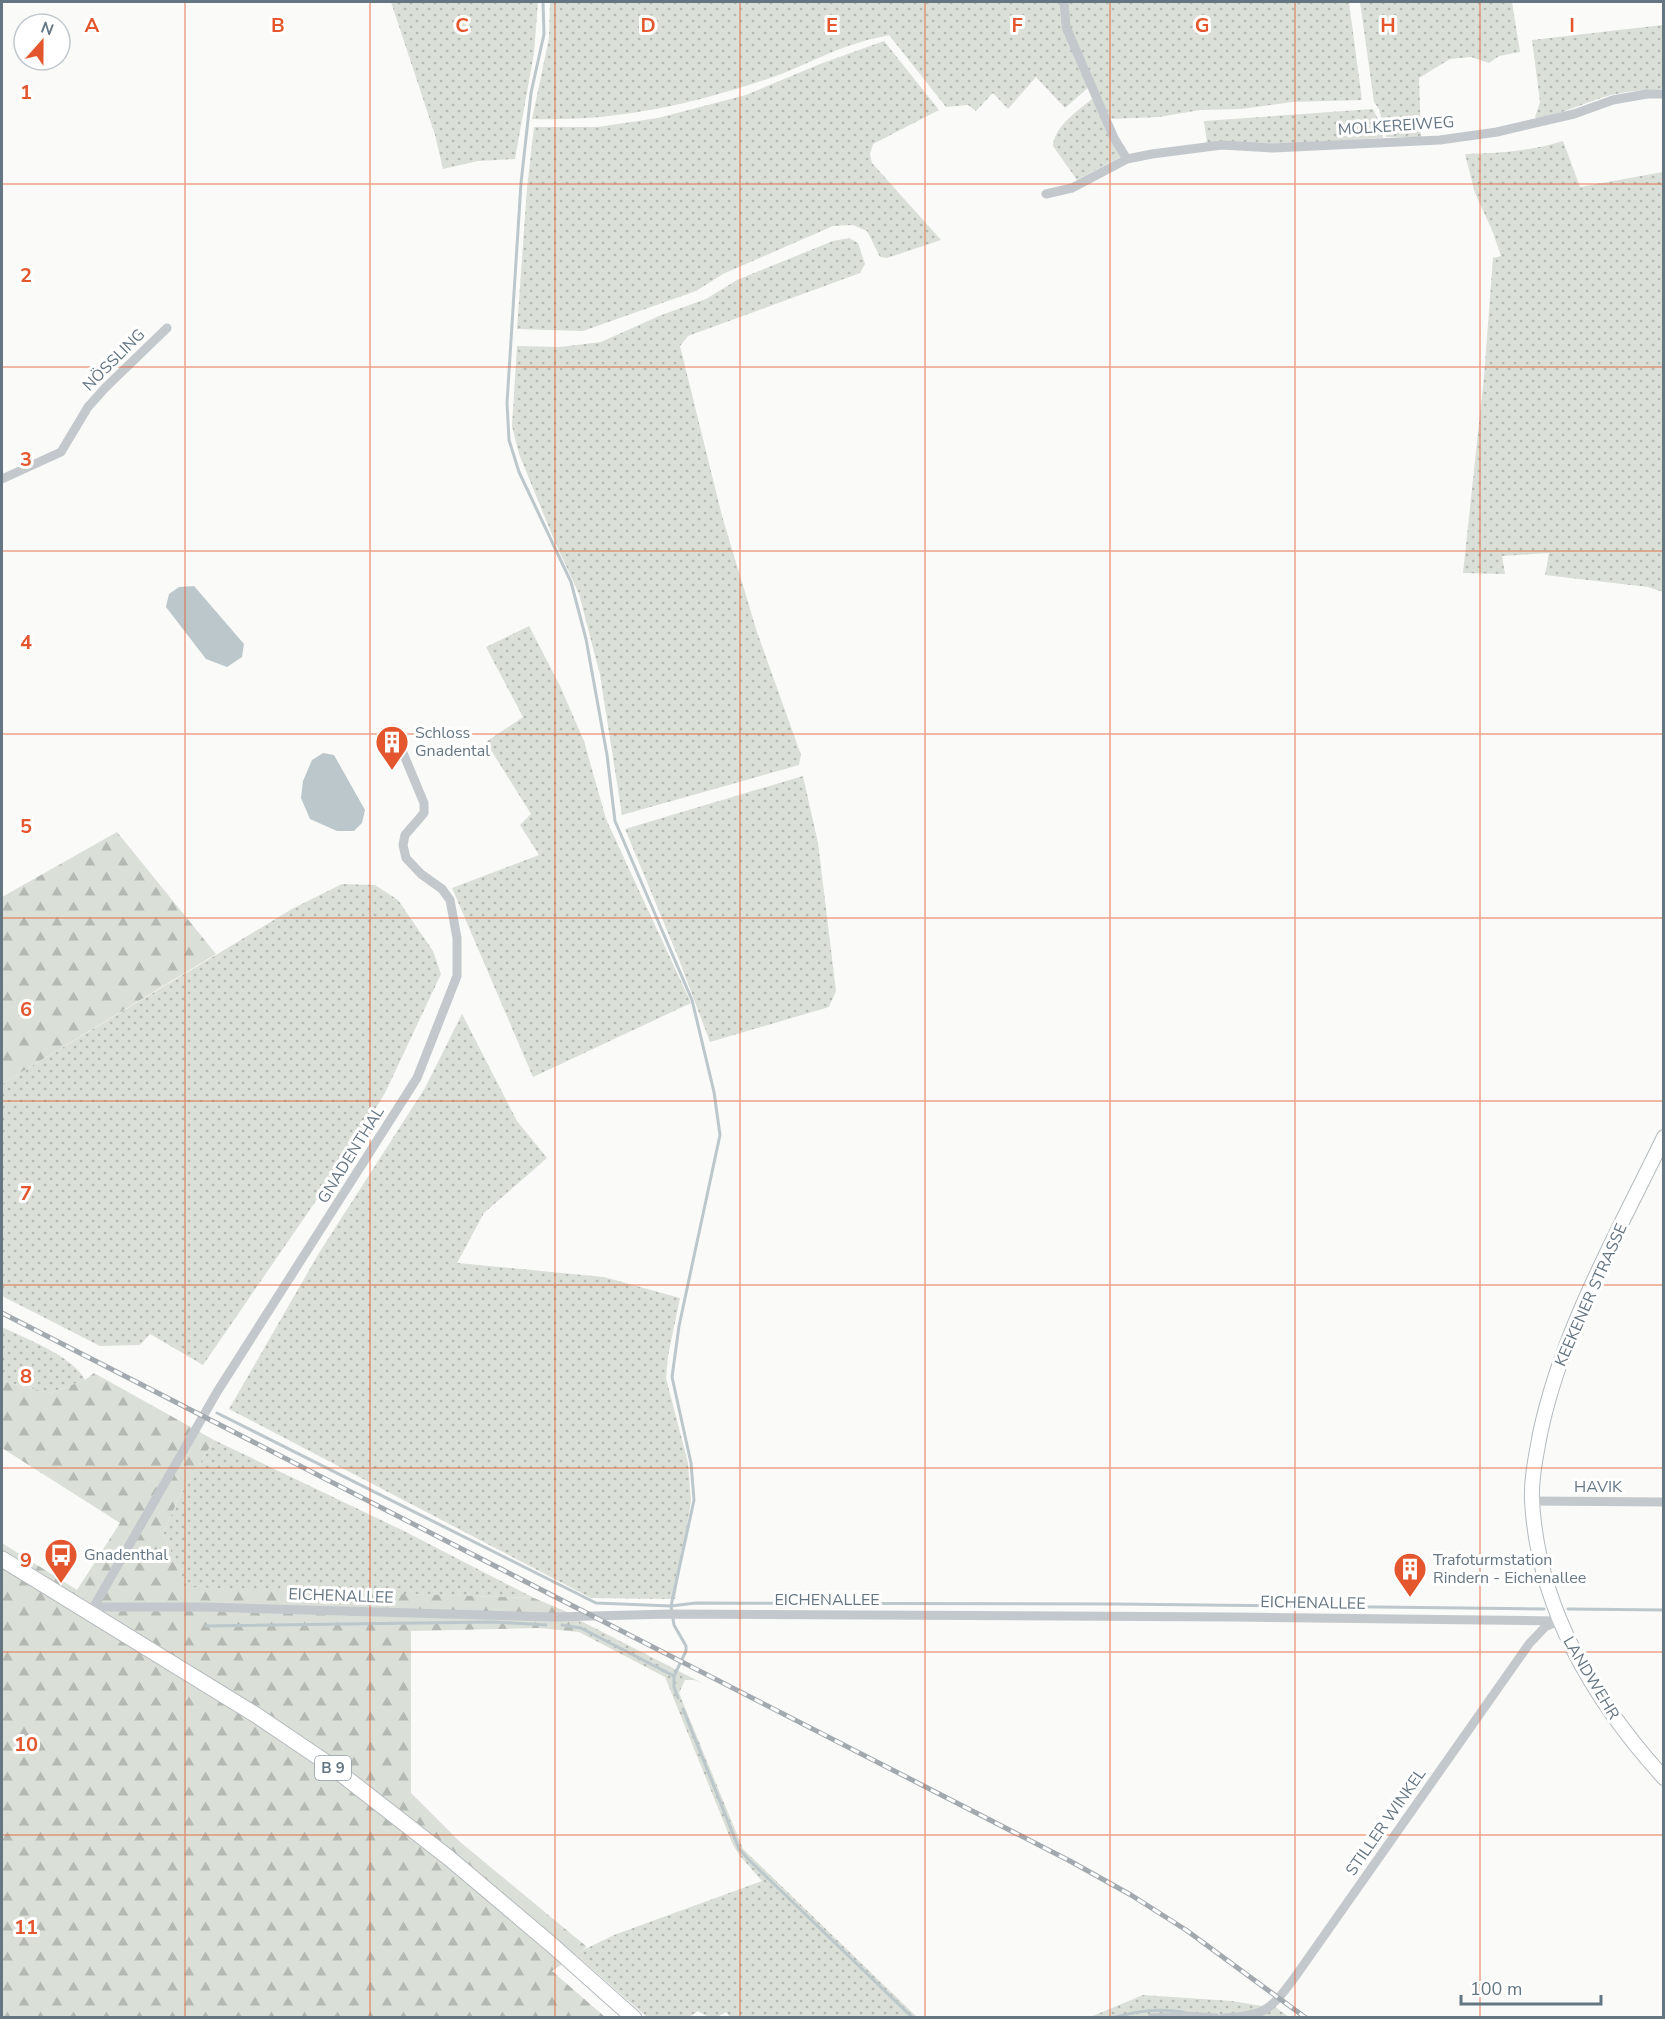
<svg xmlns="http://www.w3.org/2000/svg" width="1665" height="2019" font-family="'Nunito Sans',sans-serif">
  <defs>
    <pattern id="green-dots" width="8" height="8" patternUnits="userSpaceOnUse" patternTransform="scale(1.5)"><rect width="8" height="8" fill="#dadfd7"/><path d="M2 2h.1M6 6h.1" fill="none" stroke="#b4b9b4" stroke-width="1.8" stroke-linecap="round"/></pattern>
    <pattern id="forest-firs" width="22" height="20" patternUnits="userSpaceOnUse" patternTransform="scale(1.5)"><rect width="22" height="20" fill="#dadfd7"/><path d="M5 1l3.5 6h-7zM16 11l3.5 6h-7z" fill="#b4b9b4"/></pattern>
  </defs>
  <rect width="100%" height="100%" fill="#fafaf8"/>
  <!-- green -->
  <path fill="url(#green-dots)" d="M391,2H538L534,53L515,159L478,161L443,169L435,135Z
    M550,2H1060L1061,26L1089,87L1065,108L1036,77L1008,109L993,93L976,111L968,105L946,107L889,35C878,38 868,39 858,43C829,51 802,67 773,77C695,104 615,122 532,119L549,38Z
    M1067,2H1349L1362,100L1292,102L1241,109L1200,110L1159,117L1111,119L1067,25Z
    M1360,2H1512L1520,52L1499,56L1489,63L1471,57L1450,59L1419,78L1421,137H1386L1379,109L1374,102Z
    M1663,25V89C1646,90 1629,91 1611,95C1586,102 1563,113 1538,120L1535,117L1540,102L1532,40Z
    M884,41L939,110L873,144L870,154L872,163L941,240L887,258L880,257L867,231L853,225L833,226L723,274L696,291L583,331L517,329L527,188L534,127H598L658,118L746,95L820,64Z
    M1093,98L1122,156L1077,180L1053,146C1054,126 1079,110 1093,98Z
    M1373,109L1381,126L1383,138L1286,144L1207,143L1204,121Z
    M1563,141L1580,187L1663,172V592L1648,587L1545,575L1549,553L1502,556L1505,574L1463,573L1484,377L1493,258L1501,256L1492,230L1475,193L1465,154C1498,153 1532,151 1563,141Z
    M849,238L858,243L865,264L860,273L688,336L680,346L722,516L757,632L801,755L799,765L622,815L600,675L579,594L555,542L519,454L512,426L517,346L560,347L601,342L659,316L706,299L737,280L833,241Z
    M529,626L560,686L584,741L606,819L691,1003L533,1077L452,888L539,855L520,825L531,814L486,742L523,717L486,647Z
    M803,776L818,843L836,991L829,1007L710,1042L678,957L625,829Z
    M342,884L375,885L398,900L433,951L441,974L385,1093L344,1160L203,1365L150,1334L140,1345L100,1346L2,1296V1084L292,909Z
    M462,1014L517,1121L547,1158L484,1213L457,1263L604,1277L680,1298L668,1356L666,1378L688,1463L691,1501L675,1599L591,1598L229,1409L319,1253L425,1088Z
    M2,1327C26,1339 73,1356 85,1380L50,1393L2,1381Z
    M214,1440L404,1531L534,1598L187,1588L163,1534L179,1497Z
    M579,1620L702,1683L694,1680H685L679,1693L743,1849L917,2017L731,2018L726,2012C716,2019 709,2019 698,2011L689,2017H647L575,1954L614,1935L762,1881L740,1856L733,1845L665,1677L579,1632Z
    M1143,1995L1232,2001L1262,2006L1271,2004L1289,2017L1088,2018Z"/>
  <!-- forest -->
  <path fill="url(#forest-firs)" d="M117,832L216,954L2,1084V897Z
    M94,1373L214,1440L179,1497L163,1534L187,1587L534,1598L565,1611L579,1620V1632L539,1628L411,1631V1793L459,1841L587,1947L552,1971L605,2017H2V1543L77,1590L120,1523L2,1448V1381L50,1393L85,1380Z"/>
  <!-- water -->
  <path fill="#bbc7cb" d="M194,586L244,644L242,657L227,667L206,659L166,607L169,594L179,587Z
    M323,753L334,755L365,810L362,823L354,831H337L310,819L301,798L303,781L312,760Z"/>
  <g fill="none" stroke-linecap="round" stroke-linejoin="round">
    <!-- stream -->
    <path stroke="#bbc7cb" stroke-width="3" d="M543,2L544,34L531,93L521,183L507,403L509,440L519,472L571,582L586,639L607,755L615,821L692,1000L714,1092L720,1135L679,1326L672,1377L691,1463L694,1500L671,1606L674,1625L686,1646V1651L674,1676V1687L678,1698
      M217,1413L596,1603L671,1606L696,1603L1116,1604L1544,1609
      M1568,1609L1664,1610
      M562,1625L581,1628L674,1676
      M206,1626L493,1622L546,1625
      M683,1709L739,1849L749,1860L913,2018
      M1112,2018C1137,2011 1158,2008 1183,2012"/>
    <defs>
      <path id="secondary" d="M1664,1137C1618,1233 1562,1329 1540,1434C1536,1456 1531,1479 1532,1501C1538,1608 1593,1700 1664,1778"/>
      <path id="primary" d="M2,1559L256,1715L327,1763L449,1858L552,1945L634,2018"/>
    </defs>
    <!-- secondary casing -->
    <use href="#secondary" stroke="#b3babf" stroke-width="16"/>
    <!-- primary casing -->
    <use href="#primary" stroke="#b5babe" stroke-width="17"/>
    <!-- minor -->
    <path stroke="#c3c8cc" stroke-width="9" d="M1064,2L1066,27L1114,138L1127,159
      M1046,194L1072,188L1127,159L1152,154L1222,145L1273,148L1440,140L1497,132L1574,114L1613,100L1647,94H1664
      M2,479L61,452L88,407L105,388L167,328
      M1532,1501L1664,1502
      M94,1607H205L553,1617L671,1614L1232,1617L1559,1621
      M92,1610L217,1392L417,1078L457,976V938L450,900L442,889L421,874L406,858L403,845L405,835L424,813V803L393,729
      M1152,2018L1185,2016L1216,2018
      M1224,2018C1266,2016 1271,2009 1295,1977L1529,1644L1545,1627L1554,1623"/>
    <!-- secondary -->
    <use href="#secondary" stroke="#fff" stroke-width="14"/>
    <!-- primary -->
    <use href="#primary" stroke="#fff" stroke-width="15"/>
    <defs>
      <path id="rail" d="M2,1313L1070,1861L1131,1895L1186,1930L1306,2018"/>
    </defs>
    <!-- rail casing -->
    <use href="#rail" stroke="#a2aab0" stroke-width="5"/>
    <!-- rail -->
    <use href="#rail" stroke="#fff" stroke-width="3" stroke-dasharray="9" stroke-linecap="butt"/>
  </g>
  <!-- grid -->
  <path fill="none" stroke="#e4572e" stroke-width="1.5" stroke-opacity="0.55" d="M185,2V2018M370,2V2018M555,2V2018M740,2V2018M925,2V2018M1110,2V2018M1295,2V2018M1480,2V2018M2,184H1664M2,367H1664M2,551H1664M2,734H1664M2,918H1664M2,1101H1664M2,1285H1664M2,1468H1664M2,1652H1664M2,1835H1664"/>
  <!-- icons -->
  <defs>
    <symbol id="building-pin" viewBox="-11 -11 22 30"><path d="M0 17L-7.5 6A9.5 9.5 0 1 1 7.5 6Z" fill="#e4572e" stroke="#fff"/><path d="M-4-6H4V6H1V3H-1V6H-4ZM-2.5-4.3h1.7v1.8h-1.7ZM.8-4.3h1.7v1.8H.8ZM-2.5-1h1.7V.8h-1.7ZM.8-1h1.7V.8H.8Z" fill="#fff"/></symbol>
    <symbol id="bus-pin" viewBox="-11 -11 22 30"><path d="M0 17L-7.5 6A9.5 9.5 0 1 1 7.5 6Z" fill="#e4572e" stroke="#fff"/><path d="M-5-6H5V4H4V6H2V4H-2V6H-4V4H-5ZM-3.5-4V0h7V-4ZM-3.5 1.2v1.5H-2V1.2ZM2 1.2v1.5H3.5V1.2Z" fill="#fff"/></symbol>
  </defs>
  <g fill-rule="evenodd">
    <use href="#building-pin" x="373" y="723" width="38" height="52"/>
    <use href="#bus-pin" x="42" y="1536" width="38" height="52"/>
    <use href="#building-pin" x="1391" y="1550" width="38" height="52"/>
  </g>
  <g text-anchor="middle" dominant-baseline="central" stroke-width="6" stroke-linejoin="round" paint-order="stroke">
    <!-- shield labels -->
    <rect fill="#fff" stroke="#939fa8" stroke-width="1.5" x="315" y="1756" width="36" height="24" rx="4.5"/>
    <g font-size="15" font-weight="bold" fill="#657683">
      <text x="333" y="1768">B 9</text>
    </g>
    <!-- street labels -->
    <g font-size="16" fill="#657683" stroke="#fff">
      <text transform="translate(1396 126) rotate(-4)">MOLKEREIWEG</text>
      <text transform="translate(114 360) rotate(-45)">NÖSSLING</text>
      <text transform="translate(351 1155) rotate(-58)">GNADENTHAL</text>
      <text transform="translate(1591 1295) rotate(-66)">KEEKENER STRASSE</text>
      <text x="1598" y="1487">HAVIK</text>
      <text transform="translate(341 1596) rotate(2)">EICHENALLEE</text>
      <text x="827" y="1600">EICHENALLEE</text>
      <text transform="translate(1313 1603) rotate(1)">EICHENALLEE</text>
      <text transform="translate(1591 1678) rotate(59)">LANDWEHR</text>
      <text transform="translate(1386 1822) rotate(-55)">STILLER WINKEL</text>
    </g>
    <!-- poi labels -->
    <g font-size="16" fill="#657683" stroke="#fff" text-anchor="start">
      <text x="415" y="733">Schloss<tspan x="415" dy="18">Gnadental</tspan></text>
      <text x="84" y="1555">Gnadenthal</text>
      <text x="1433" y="1560">Trafoturmstation<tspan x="1433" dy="18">Rindern - Eichenallee</tspan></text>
    </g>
  </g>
  <g font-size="20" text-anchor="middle" font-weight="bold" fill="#e4572e" stroke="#fff" stroke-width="6" stroke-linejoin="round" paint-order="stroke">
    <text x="92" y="32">A</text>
    <text x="278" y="32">B</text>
    <text x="462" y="32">C</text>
    <text x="648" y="32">D</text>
    <text x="832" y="32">E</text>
    <text x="1017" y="32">F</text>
    <text x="1202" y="32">G</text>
    <text x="1388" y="32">H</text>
    <text x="1572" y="32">I</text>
    <text x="26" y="99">1</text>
    <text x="26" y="282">2</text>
    <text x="26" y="466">3</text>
    <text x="26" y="649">4</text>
    <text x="26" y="833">5</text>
    <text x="26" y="1016">6</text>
    <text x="26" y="1200">7</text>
    <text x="26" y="1383">8</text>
    <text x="26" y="1567">9</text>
    <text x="26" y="1751">10</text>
    <text x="26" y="1934">11</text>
  </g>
  <!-- border -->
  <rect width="1665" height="2019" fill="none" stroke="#657683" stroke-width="6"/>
  <!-- north arrow -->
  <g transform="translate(42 42) rotate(21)"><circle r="28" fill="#ffffff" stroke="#c1c8cd" stroke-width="1.5"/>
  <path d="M0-4.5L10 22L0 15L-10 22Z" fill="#e4572e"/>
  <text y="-9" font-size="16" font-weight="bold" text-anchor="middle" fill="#657683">N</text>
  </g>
  <!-- scale -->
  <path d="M1461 1995v9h140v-9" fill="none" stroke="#657683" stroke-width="3"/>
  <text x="1470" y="1995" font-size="18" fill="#657683" stroke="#ffffff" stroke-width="4.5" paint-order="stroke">100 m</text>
</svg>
